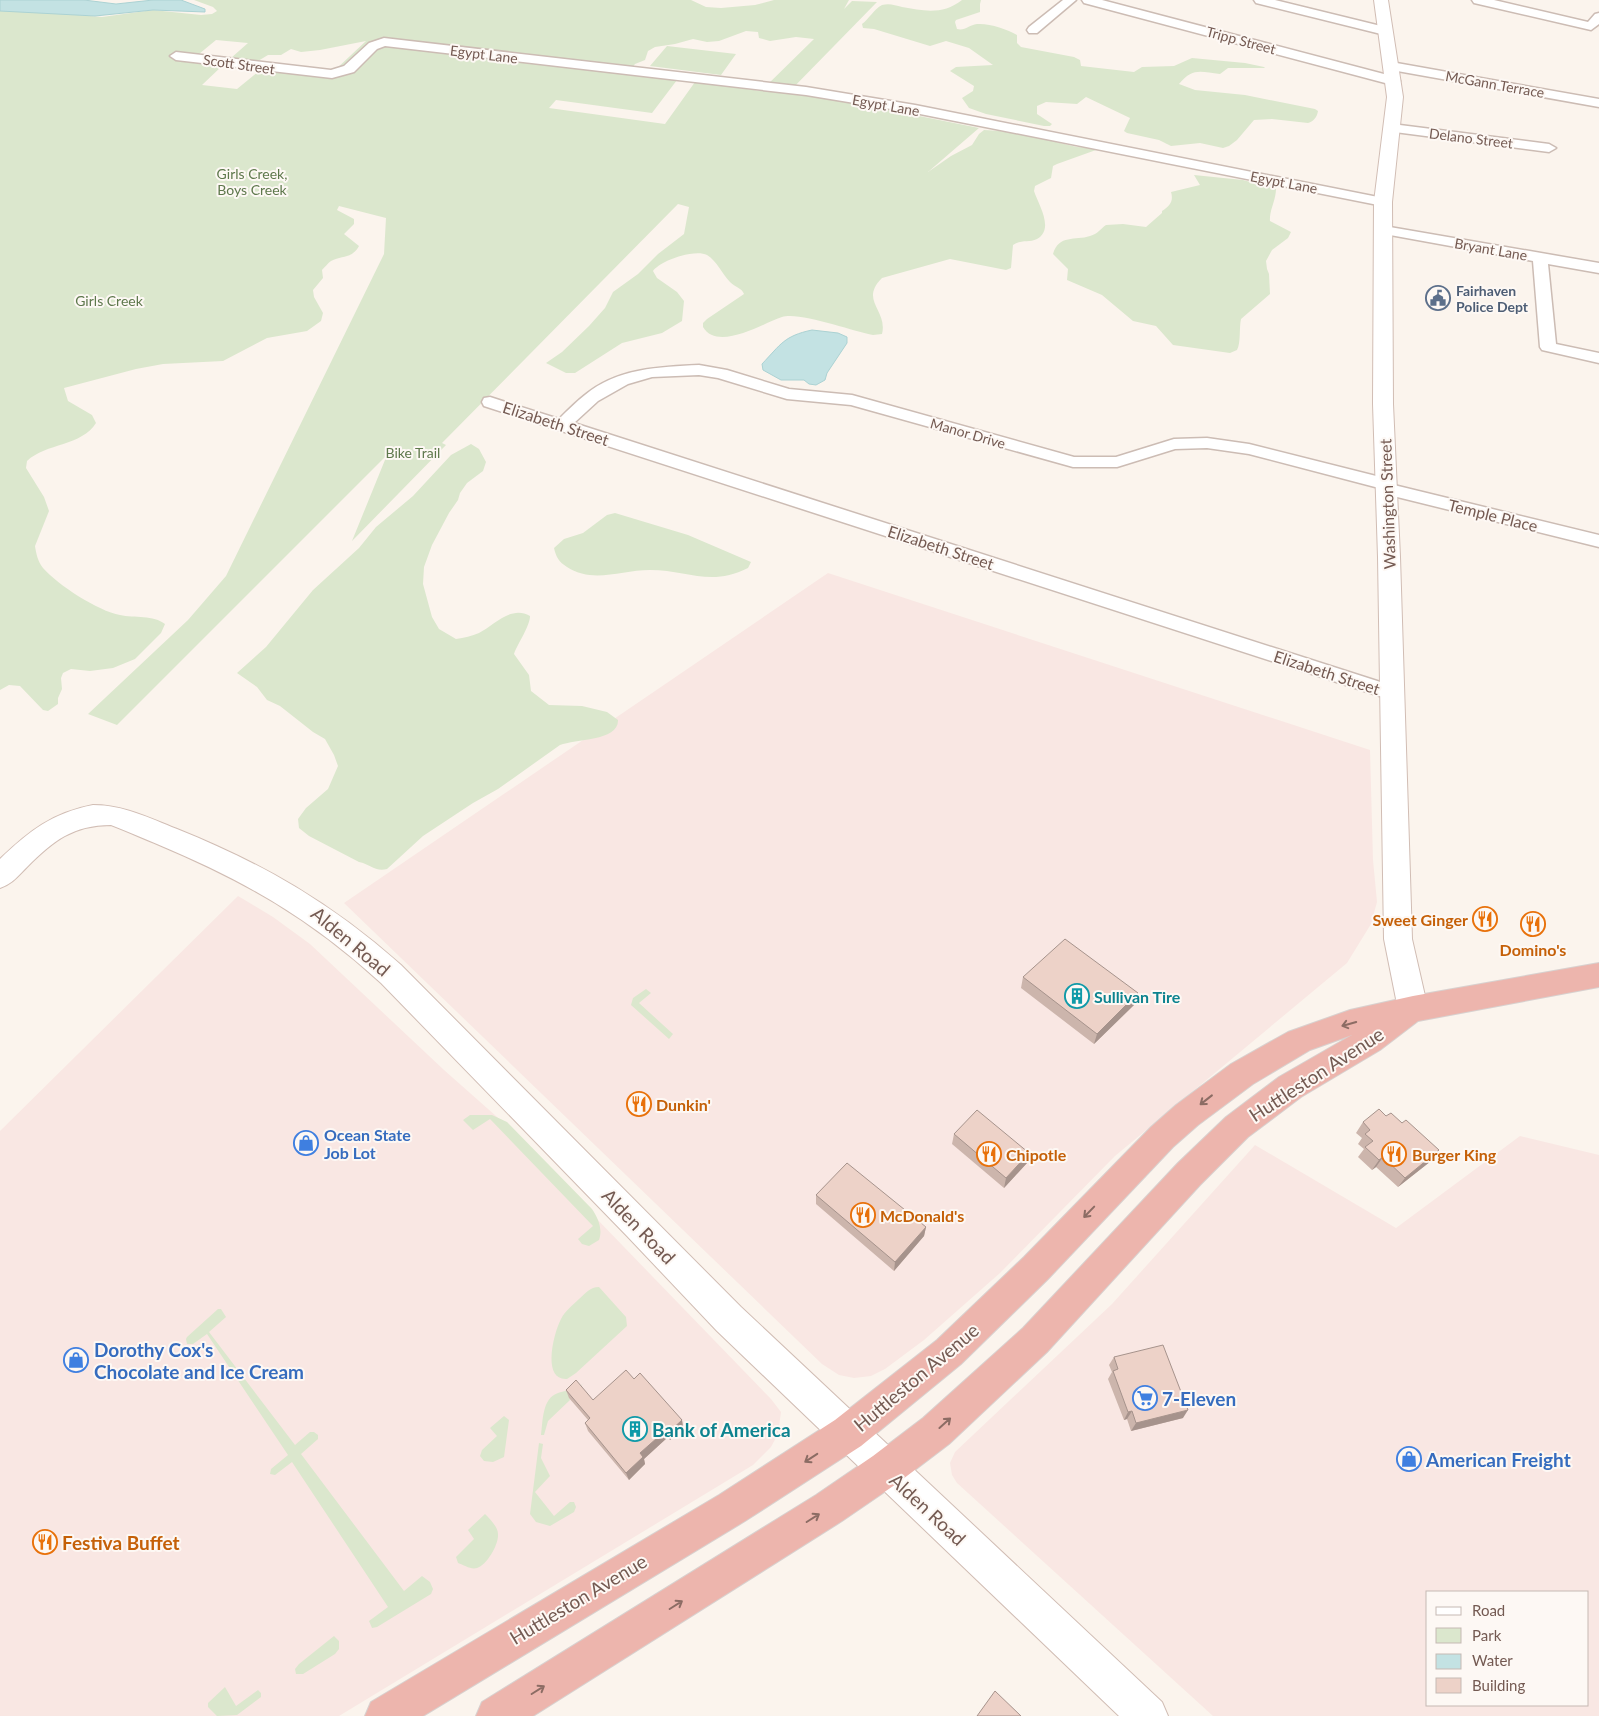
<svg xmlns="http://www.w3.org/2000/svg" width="1599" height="1716" font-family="Lato,sans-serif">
  <rect width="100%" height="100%" fill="#fbf4ed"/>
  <!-- commercial -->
  <path fill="#f9e7e3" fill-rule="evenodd" d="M828,573L1370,750L1373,860L1377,902L1371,924L1347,963L1115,1156L1000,1273L924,1340L885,1369L871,1376L854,1378L839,1375L822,1364L344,903Z
    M238,896L273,917L310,944L444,1070L505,1124L771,1399L781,1412L778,1434L771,1447L753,1465L339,1716H0V1131Z
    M1520,1136L1599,1155V1716H1213L957,1483L952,1475L950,1463L955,1452L1112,1304L1255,1145L1396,1228ZM1428,1592H1588V1705H1428Z"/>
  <!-- green -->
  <path fill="#dbe7cd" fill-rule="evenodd" d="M194,0H691L706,7L721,8L755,5L774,0H849L844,9L852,1L877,2L789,92L859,104L979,128L928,172L951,156L972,145L979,134L984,130C1015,131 1047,140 1077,147C1084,148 1091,146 1096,150L1057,164L1053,166L1051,178L1035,186L1034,191C1038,204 1055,229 1037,239C1029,243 1022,239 1013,245L1011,268L1006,270L950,259L882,278C859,301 888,310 882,334L873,335C853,331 798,311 782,317C763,323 718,352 703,327V323L707,319L744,294C742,288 735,287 730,282C722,274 717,261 707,255C695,249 661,260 653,271L657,278L677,292L684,301L682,321L662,333L622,343L575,373H566L546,363L562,352L589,326L605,308L613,292L638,274L658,254L684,234L689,207L678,204L442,443L446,445L352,541L387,455L117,725L88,714L188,620L226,576L384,254L386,218L339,206L337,210L354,219V224L344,234L359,246C352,259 342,255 331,261C328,263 325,267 322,270L323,278L313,290L314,297L323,313L321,321L307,331L267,338L223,361L163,364L136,369L64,388L68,401L92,415L96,423C82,446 46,443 27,461L26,468L44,497L49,511L35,546C36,553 38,562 43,568C58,585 98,611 120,615C134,618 154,615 165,624L161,633L135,659L113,668L90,671L71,669L63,673L61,678L62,689L58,698V704L48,711L43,710L20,686L9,685L0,690V11L10,9L102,17L153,10L201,15L212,14L217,11L213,7ZM746,31L758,32L759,38L770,41L796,37L814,39L761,91L695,82L665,124L549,108L556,100L652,113L677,80L628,73L635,64L645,60L648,51L655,47L675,44L693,39L707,42L719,41ZM216,40L248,43L231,58L199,54ZM366,41L334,71L258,61L268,55H281L291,49L301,52L320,50ZM222,66L259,71L237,89L202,85Z
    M962,0H981L980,4V12L956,20L955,22L957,29C965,31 969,25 977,24C989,23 1007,29 1017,35V43L1021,47L1074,57L1080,60L1081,66L1134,72L1142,67L1174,66L1192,58L1245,63L1264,67L1265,68H1228L1220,74C1201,72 1193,67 1179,84L1195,90L1245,95L1315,109L1318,111C1317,117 1314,121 1308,123L1272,119L1254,120L1237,140L1229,146L1223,148L1200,143L1171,146L1159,140L1127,133L1124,131L1130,118L1086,97L1077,104L1046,102L1037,106V114L1052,124L1050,126H1044L986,114L969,108L962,98L973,91L974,86L950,71L956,67L993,65L969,48L946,41L930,46L874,29L863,28L862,24C869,19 874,9 882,5C889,3 895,5 902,7C924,11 943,15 962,0Z
    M667,46L736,54L721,75L650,66Z
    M1194,175L1243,180L1276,189C1276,200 1269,211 1270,221L1291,232L1288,238L1272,250L1266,261L1267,269L1269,274L1270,294L1241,319C1239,328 1241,343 1237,350L1230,353L1173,345L1156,326L1133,321L1102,295L1067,280L1068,269L1053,254C1059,234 1075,241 1090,236C1098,234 1100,229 1106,225L1123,224L1146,227L1162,213V211C1169,206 1174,202 1171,192L1200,185Z
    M471,444L479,449L486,462L483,471L467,483L460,493L458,500L449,513L432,545L424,567L423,584L432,617L439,629L456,639C464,638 472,636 479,633C495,625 511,605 530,616C530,626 518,643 514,654L529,675L531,691L549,705L582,706L607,712L618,720C619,741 575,739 560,745L498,789L473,803L423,836L387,869C375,872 370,864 359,862L309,836L299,828L298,819L306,808L328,789L338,766L334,755L325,739L313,732L280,706L267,700L257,687L237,673L266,647L313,590L359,548L376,527L413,496L451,455Z
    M615,513L688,535L751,562L748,568C711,587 687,570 650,570C621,570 593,584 567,567C559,562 556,557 554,548L564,539L583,533L607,515Z
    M646,989L651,993L639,1003L673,1034L669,1039L631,1005L633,998Z
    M470,1115H492L507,1122L592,1209C598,1218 603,1229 599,1240L589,1246L582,1244L578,1239L593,1226L490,1119L473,1130L463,1120Z
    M599,1287L626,1317L627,1326L576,1373L567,1379C541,1381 554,1332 561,1319C565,1311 573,1305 579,1299C586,1293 590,1287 599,1287Z
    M218,1309H221L226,1317L209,1332L295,1445L310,1432H314L318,1435V1439L301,1454L404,1591L422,1576L430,1582L433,1589L431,1594L377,1627L372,1628L369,1621L388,1607L292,1462L275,1475L270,1474L271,1469L288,1455L207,1334L193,1344H187L186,1339L187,1337Z
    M584,1383L569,1397L570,1400L548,1421L544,1435H541C543,1421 542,1398 558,1393C571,1389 573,1392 584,1383Z
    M504,1416L509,1420L504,1457L493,1462L484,1461L480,1456L482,1450L497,1436L490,1428Z
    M539,1443L543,1444L541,1458L550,1476L535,1492L554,1516L570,1502H574L576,1507L574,1512L550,1526L536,1522L530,1514Z
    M485,1514C490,1519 498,1527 498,1534C499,1544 487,1565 477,1568C471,1570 464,1565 458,1563L456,1557L474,1539L468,1530Z
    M334,1636L339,1641V1649L335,1654L303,1674H296L295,1669L299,1664Z
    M225,1687L236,1706L258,1690L261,1693V1697L237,1715L217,1716L208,1707V1703Z"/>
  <!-- water -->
  <path fill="#c3e2e3" stroke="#abd2d3" d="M0,0H84L116,4L153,0H181L205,9V12L153,10L95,16L0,11Z
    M812,330L838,333L847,337V343L827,373L825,380L816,385L809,384L804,380H781L763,370L762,364C781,344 784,336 812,330Z"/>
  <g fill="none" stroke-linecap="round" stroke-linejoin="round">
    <defs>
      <path id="street" d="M1063,0H1076L1037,33H1029L1027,30L1029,27Z
        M1082,0H1102L1399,78L1400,81L1399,84H1389L1084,3Z
        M1254,0H1275L1389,28L1391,31L1385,35L1256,3Z
        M1472,0H1494L1588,22L1595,14L1599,13V24L1591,30L1474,3Z
        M384,38L806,87L915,105L1383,198L1388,199L1390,202L1388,205L1383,206L915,113L806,95L385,46L377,49L354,72L332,78L176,60L170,56L176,52L331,70L344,66L369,43Z
        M1391,62L1599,99V107L1386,69L1385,66L1386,63Z
        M1392,124L1549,144L1556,148L1549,152L1387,131L1385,128L1387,125Z
        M1384,226L1599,263V273L1548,264L1556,344L1599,353V363L1542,350L1540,347L1533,261L1379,233L1377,230L1379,227Z
        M699,365L727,370L789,389L852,395L1074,457H1116L1174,439L1207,438L1249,444L1392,480L1394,485L1599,535V547L1381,493L1379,488L1249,454L1207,448L1175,449L1117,467H1073L851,405L787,399L718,378L699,375L652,377L628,384L598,401L574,423L1399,688L1402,693L1399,698L1392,700L484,406L482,402L484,398L490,397L559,419C567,411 576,402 585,395C617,368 659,367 699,365Z"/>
      <path id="secondary" d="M1374,0H1388L1403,97L1392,202L1393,404L1400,557L1412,939L1428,1009L1424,1018L1413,1022L1402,1018L1398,1009L1384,939L1378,557L1373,404L1374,202L1387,97Z
        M93,805C124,805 149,818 177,829C264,864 331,903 401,965L741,1307L1162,1702L1168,1716H1119L717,1331L627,1236L381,983C310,918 245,881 157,844C142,838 127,831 111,825C73,825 53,841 27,867C18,876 12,884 0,888V859C29,831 52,813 93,805Z"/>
      <path id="highway" d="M1599,963V987L1418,1021L1380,1050L1301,1097L1248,1137L1200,1185L1047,1352L949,1444L899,1482L842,1521L533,1716H476L482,1702L816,1495L873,1456L923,1418L1023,1328L1178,1163L1226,1117L1279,1077L1352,1035L1310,1050L1253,1084L1198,1125L1173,1147L1048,1279L961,1364L861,1446L745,1521L423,1716H365L371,1702L719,1495L835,1420L937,1340L1024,1257L1151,1127L1176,1105L1231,1064L1288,1032L1350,1010L1413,996Z"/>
    </defs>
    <!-- street casing -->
    <use href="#street" stroke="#ccbcb4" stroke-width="3"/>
    <!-- secondary casing -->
    <use href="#secondary" stroke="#d1bdb4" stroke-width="2"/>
    <!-- highway casing -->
    <use href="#highway" stroke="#d8d1cf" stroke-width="2"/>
    <!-- street -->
    <use href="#street" fill="#fff" fill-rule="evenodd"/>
    <!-- secondary -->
    <use href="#secondary" fill="#fff" fill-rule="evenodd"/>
    <!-- highway -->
    <use href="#highway" fill="#edb5ad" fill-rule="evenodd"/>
  </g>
  <!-- wall -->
  <path fill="#ccb5ac" d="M1023,977L1135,1004L1094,1044L1021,988Z
    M1386,1116L1402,1123L1439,1150L1431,1161L1398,1187L1376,1167L1372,1170L1358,1157L1364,1149L1358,1144L1362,1138L1356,1133L1363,1122Z
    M954,1134L1027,1163L1004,1188L952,1144Z
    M816,1195L926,1227L924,1236L894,1271L816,1204Z
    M1114,1357L1183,1418L1131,1431L1127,1419L1124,1420L1108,1379L1112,1372L1109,1365Z
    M634,1379L682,1420L683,1427L670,1440L668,1437L644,1459L645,1464L629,1480L588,1431L585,1423L588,1420L569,1398L566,1390L593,1400Z"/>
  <!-- shaded-wall -->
  <path fill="#a6938c" d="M1138,993L1135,1004L1094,1044L1097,1034Z
    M1439,1150L1431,1161L1398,1187L1405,1178Z
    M1029,1153L1027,1163L1004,1188L1006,1178Z
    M1383,1157L1376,1167L1372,1170L1379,1160Z
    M926,1227L924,1236L894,1271L895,1262Z
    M1188,1410L1183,1418L1131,1431L1136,1423Z
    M1132,1411L1127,1419L1124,1420L1128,1412Z
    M682,1420L683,1427L670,1440L668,1433Z
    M666,1430L668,1437L644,1459L645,1464L629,1480L626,1473L640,1453Z"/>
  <!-- building -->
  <path fill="#edd2c8" stroke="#a6938c" d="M1065,939L1138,993L1097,1034L1023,977Z
    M1379,1109L1386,1116L1391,1113L1402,1123L1406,1120L1439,1150L1405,1178L1383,1157L1379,1160L1365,1147L1373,1141L1365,1134L1370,1130L1363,1122Z
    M977,1110L1029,1153L1006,1178L954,1134Z
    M847,1163L926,1227L895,1262L816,1195Z
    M1163,1345L1188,1410L1136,1423L1132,1411L1128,1412L1113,1371L1118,1369L1114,1357Z
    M626,1370L634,1379L640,1373L682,1420L668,1433L666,1430L640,1453L643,1457L626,1473L585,1423L590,1418L566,1390L576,1380L593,1400Z
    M995,1691L1021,1716H977Z"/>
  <!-- one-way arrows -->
  <defs><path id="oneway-shaft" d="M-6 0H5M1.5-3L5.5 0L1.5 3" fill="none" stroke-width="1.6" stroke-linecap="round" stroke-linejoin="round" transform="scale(1.25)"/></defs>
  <g stroke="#8c6c64">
    <use href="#oneway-shaft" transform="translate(1349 1024) rotate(164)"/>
    <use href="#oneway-shaft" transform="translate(1206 1100) rotate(142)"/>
    <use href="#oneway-shaft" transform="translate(1089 1212) rotate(134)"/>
    <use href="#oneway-shaft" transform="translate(945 1423) rotate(-42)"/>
    <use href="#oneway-shaft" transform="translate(811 1458) rotate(147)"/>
    <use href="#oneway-shaft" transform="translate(813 1518) rotate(-32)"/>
    <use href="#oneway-shaft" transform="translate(676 1605) rotate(-32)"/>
    <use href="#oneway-shaft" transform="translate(538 1690) rotate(-32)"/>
  </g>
  <!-- icons -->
  <defs>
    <symbol id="civic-ring" viewBox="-11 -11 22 22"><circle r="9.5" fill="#fdf8f4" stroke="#5c6f8a" stroke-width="1.5"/><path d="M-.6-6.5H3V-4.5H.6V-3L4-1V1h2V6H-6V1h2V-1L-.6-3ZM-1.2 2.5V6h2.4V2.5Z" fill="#5c6f8a"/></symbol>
    <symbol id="restaurant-ring" viewBox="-11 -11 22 22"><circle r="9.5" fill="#fdf8f4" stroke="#e8710a" stroke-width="1.5"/><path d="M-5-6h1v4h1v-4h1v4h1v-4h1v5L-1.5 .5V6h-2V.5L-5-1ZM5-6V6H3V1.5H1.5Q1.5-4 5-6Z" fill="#e8710a"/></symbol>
    <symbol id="building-ring" viewBox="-11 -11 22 22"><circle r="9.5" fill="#fdf8f4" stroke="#0f9aa8" stroke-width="1.5"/><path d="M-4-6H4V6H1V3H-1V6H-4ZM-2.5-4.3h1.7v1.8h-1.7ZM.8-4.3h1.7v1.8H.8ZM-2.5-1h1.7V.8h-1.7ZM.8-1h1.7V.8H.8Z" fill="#0f9aa8"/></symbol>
    <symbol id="shop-ring" viewBox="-11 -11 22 22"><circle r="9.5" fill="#fdf8f4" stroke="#3f7fe0" stroke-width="1.5"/><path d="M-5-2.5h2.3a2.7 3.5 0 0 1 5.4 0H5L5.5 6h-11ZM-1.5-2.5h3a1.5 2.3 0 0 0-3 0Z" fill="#3f7fe0"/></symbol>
    <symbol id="supermarket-ring" viewBox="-11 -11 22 22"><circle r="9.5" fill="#fdf8f4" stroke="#3f7fe0" stroke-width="1.5"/><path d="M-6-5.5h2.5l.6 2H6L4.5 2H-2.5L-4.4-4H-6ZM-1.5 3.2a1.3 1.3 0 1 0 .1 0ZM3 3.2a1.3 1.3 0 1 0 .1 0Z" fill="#3f7fe0"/></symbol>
  </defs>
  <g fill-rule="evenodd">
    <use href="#civic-ring" x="1424" y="284" width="28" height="28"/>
    <use href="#restaurant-ring" x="1471" y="905" width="28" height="28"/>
    <use href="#restaurant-ring" x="1519" y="910" width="28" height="28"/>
    <use href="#building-ring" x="1063" y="982" width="28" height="28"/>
    <use href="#restaurant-ring" x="625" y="1090" width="28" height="28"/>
    <use href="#shop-ring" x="292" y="1129" width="28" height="28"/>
    <use href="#restaurant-ring" x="975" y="1140" width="28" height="28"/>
    <use href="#restaurant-ring" x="1380" y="1140" width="28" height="28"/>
    <use href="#restaurant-ring" x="849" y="1201" width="28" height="28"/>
    <use href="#shop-ring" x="62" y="1346" width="28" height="28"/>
    <use href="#supermarket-ring" x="1131" y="1384" width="28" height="28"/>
    <use href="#building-ring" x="621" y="1415" width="28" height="28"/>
    <use href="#shop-ring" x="1395" y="1445" width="28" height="28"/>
    <use href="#restaurant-ring" x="31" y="1528" width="28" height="28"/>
  </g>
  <g text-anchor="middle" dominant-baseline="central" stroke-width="4" stroke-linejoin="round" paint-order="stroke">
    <!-- far-street labels -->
    <g font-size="14" fill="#745a52" stroke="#fdf8f4">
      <text transform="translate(1241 40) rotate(15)">Tripp Street</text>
      <text transform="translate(484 54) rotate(7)">Egypt Lane</text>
      <text transform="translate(239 64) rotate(8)">Scott Street</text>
      <text transform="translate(1495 84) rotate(10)">McGann Terrace</text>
      <text transform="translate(886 105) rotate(10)">Egypt Lane</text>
      <text transform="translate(1471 138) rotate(7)">Delano Street</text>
      <text transform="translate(1284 182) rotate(11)">Egypt Lane</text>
      <text transform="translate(1491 249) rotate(10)">Bryant Lane</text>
      <text transform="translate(968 433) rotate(16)">Manor Drive</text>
    </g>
    <!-- far-park labels -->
    <g font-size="14" fill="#5e784c" stroke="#fdf8f4">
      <text x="252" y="173">Girls Creek,<tspan x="252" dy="16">Boys Creek</tspan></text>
      <text x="109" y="300">Girls Creek</text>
      <text x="413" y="452">Bike Trail</text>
    </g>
    <!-- far-service labels -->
    <g font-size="14" font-weight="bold" fill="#4e5e75" stroke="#fdf8f4" text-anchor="start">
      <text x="1456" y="290">Fairhaven<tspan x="1456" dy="16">Police Dept</tspan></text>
    </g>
    <!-- street labels -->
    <g font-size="16" fill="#745a52" stroke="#fdf8f4">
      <text transform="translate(556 423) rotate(18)">Elizabeth Street</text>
      <text transform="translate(1387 504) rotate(-92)">Washington Street</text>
      <text transform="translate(1493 515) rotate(14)">Temple Place</text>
      <text transform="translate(941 547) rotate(18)">Elizabeth Street</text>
      <text transform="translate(1327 672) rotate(18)">Elizabeth Street</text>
    </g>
    <!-- food labels -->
    <g font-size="16" font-weight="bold" fill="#c56008" stroke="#fdf8f4" text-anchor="start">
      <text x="1468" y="919" text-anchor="end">Sweet Ginger</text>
      <text x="1533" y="949" text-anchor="middle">Domino's</text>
      <text x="656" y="1104">Dunkin'</text>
      <text x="1006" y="1154">Chipotle</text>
      <text x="1412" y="1154">Burger King</text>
      <text x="880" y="1215">McDonald's</text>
    </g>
    <!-- culture labels -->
    <g font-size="16" font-weight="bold" fill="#0d838f" stroke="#fdf8f4" text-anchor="start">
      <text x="1094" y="996">Sullivan Tire</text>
    </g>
    <!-- shop labels -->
    <g font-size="16" font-weight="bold" fill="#366cbe" stroke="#fdf8f4" text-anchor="start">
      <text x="324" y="1134">Ocean State<tspan x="324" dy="18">Job Lot</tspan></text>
    </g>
    <!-- near-street labels -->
    <g font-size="19" fill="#745a52" stroke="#fdf8f4">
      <text transform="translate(351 941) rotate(40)">Alden Road</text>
      <text transform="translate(1316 1074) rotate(-33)">Huttleston Avenue</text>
      <text transform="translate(639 1226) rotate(46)">Alden Road</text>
      <text transform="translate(916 1377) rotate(-40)">Huttleston Avenue</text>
      <text transform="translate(928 1509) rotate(43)">Alden Road</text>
      <text transform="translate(578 1599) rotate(-31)">Huttleston Avenue</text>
    </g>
    <!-- near-shop labels -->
    <g font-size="19" font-weight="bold" fill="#366cbe" stroke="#fdf8f4" text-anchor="start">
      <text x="94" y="1349">Dorothy Cox's<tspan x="94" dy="22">Chocolate and Ice Cream</tspan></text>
      <text x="1162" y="1398">7-Eleven</text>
      <text x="1426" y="1459">American Freight</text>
    </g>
    <!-- near-culture labels -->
    <g font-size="19" font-weight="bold" fill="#0d838f" stroke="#fdf8f4" text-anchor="start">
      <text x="652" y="1429">Bank of America</text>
    </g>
    <!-- near-food labels -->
    <g font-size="19" font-weight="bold" fill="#c56008" stroke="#fdf8f4" text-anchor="start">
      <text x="62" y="1542">Festiva Buffet</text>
    </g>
  </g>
  <!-- legend -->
  <rect x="1426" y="1591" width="162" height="115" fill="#fdf8f4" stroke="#c6b9b3"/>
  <rect x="1436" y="1607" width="25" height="8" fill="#ffffff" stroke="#c6b9b3"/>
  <text x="1472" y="1616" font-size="15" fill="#745a52">Road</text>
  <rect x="1436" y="1628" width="25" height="15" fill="#dbe7cd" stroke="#c6b9b3"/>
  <text x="1472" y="1641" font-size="15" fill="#745a52">Park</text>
  <rect x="1436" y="1654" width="25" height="15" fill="#c3e2e3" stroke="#c6b9b3"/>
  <text x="1472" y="1666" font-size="15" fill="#745a52">Water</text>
  <rect x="1436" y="1678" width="25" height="15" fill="#edd2c8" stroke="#c6b9b3"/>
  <text x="1472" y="1691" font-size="15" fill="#745a52">Building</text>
</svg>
